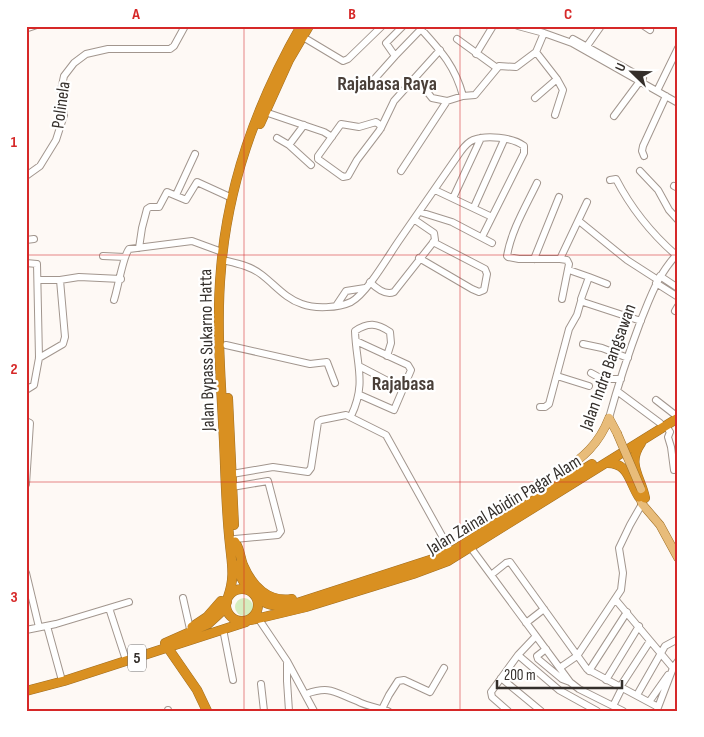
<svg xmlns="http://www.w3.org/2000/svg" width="704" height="737" font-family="'Sofia Sans Condensed',sans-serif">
  <rect width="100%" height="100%" fill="#fef9f5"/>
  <!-- green -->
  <path fill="#d5eebf" d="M235 607a9 9 0 1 1 18 0a9 9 0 1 1-18 0Z"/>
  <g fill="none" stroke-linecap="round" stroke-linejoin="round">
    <defs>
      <path id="minor" d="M27,26L28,28L34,26
        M518,26L544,33L572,43L678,103
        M644,26L650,30
        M421,29C441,51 455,66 463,96
        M303,37L343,61L348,59L382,26
        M457,39L497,68
        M573,39L643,78
        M587,46L601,26
        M536,52L557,79L563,90L555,115
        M476,54L493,26
        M395,56L386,43L403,26
        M416,78L432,98L447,101
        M370,84L395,56L424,26
        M657,91L678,48
        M535,98L557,79
        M265,112L324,132L332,137
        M614,116L640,81
        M381,128L380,125L376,122L359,127L341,124L318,156V159L343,177L348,176L357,160L379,131L381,128L394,101L440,50
        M277,138L289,145L311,165
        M289,145L304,125
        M644,156L642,151L643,146L666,96
        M401,171L447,101L463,96L475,95L499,66L516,67L536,52L544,33
        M640,171L658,190L669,210L678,220
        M26,176L40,166L56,140L64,115L61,90L64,76L74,63L86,54L108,49H170L174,46L185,26
        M610,180L616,179C631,208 652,234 676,255
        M537,183C526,206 511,231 507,256L508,257L519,259H560L587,202
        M674,186L678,188
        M176,195L195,154
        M453,198L481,138
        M474,207L504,140
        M420,212L452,222L492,243
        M579,221L627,260L658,280
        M482,237L492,217
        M26,240L34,239
        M139,248L142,228L147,209L150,207H159L167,192L186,200L197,182L232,198
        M103,256L125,257
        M419,258L472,289L479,292L484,290L487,274L485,269L433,242
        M534,259L559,197
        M560,259L567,260L569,264L562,299
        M227,261C240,264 252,267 262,275C275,285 286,299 302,304C315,309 338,308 351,302C367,293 387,258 398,242C419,212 440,181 461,151C464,147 468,142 473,140C486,135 512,137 524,146V153L492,217L435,190
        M26,263L37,264L39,358L34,385L26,390
        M569,270L589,277L581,299L583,302L641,321
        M660,276L678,288
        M589,277L607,284
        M60,280L79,277L121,279
        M370,282C376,288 385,296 394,292L435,240L434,233L415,220
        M656,283L678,297
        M114,300C118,288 123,256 129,249L192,241L222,252
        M336,306L346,291L365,288
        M675,311L678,306
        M356,341L408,365L411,370L394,410L360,395
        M583,344L602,348L628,358
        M226,345L310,364L327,362L335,383
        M39,358L63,344L65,337L60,280H39
        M359,366L403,389
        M591,373L602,379H621
        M557,376L589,386
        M617,391L660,423
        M656,400L674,414
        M540,407H545L549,404L569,329L577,315L581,301
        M351,416C367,383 356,364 355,331C368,322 377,323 390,332L391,343L387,356
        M609,418C618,385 629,352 641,320C652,293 658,275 678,253
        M26,421L30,423L26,484
        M666,426L670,432L668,437L671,447L674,470
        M232,474L273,467L308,472L311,468L318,422L321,420L346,415L386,435L451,552
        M232,487L268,481L281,531L278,535L235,539
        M471,548L570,682L579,689L623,711
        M26,573L39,627
        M491,575L506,563L510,562L587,669L658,707
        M183,598L190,629
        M615,599L673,668L657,710
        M109,608L125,657
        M258,618L287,661L314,711
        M526,623L544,609
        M47,626L61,677
        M223,629L233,680
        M26,630L56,624L129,602
        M546,649L537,656L538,659L562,679L570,682
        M518,655L559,690L597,711
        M287,663V681L289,711
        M561,667L577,656L621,590L623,573L619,548L630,525L642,504
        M673,668L678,661
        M589,671L627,612
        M501,678L541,711
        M606,680L639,626
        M261,684L264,711
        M620,687L650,641
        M306,694C331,685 335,693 357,701C366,706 378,708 388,711
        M637,695L665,646L678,639
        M649,702L668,675
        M613,706L622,688
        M382,709L389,695L398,681L404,680L430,692L444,668
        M168,710V711
        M508,711L492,697L491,692L518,655L536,636"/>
      <path id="major" d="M609,418L617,433
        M563,482L560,476L561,472C583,458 599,444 609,418
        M638,492L642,504L660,525L678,558"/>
      <path id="highway" d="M260,124L289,60L309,26
        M228,398L234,525
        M641,443C626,464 641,477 645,498
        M606,463C629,462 629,482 639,497
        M235,542C240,549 240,557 243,565C252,586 268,603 292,599
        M237,565C239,576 243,583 251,591
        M226 605a16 16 0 1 1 32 0a16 16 0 1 1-32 0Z
        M255,595C266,606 276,607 291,605L433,559L451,552L592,464
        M228,597C235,577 232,565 230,545C227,519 226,492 225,466C223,400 215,334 221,269C228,182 258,101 301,26
        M251,620L306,607L413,574L448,561L678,418
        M192,627L207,617L221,601
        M165,643L208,624L220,613L227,602
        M168,648L197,690L207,711
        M26,691L64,681L246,622"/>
    </defs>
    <!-- minor casing -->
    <use href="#minor" stroke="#a2968e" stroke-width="8"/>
    <!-- major casing -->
    <use href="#major" stroke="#9f6e24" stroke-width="9"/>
    <!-- highway casing -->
    <use href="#highway" stroke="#9f6e24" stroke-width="10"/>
    <!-- minor -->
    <use href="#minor" stroke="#fff" stroke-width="6"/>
    <!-- major -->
    <use href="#major" stroke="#e8bc7a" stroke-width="8"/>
    <!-- highway -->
    <use href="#highway" stroke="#d99021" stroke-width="9"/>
    <defs>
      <path id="major-bridge" d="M617,433L641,489"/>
    </defs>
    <!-- major-bridge casing -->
    <use href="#major-bridge" stroke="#9f6e24" stroke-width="9" stroke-linecap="butt"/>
    <!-- major-bridge -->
    <use href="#major-bridge" stroke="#e8bc7a" stroke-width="8"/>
  </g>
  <!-- grid -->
  <path fill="none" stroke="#d62828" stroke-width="1" stroke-opacity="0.55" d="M244,26V711M460,26V711M26,255H678M26,482H678"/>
  <g text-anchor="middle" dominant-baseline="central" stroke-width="4.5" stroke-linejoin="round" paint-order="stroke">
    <!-- shield labels -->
    <rect fill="#fff" stroke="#716d6b" stroke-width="1" x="128" y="644.5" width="18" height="27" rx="4"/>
    <g font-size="16" font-weight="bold" fill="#342f2b">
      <text x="137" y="658">5</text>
    </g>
    <!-- street labels -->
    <g font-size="18" fill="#342f2b" stroke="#fff">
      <text transform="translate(61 105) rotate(-82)">Polinela</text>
      <text transform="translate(207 350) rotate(-91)">Jalan Bypass Sukarno Hatta</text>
      <text transform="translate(608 367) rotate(-70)">Jalan Indra Bangsawan</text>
      <text transform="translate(504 505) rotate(-31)">Jalan Zainal Abidin Pagar Alam</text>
    </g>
    <!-- quarter labels -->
    <g font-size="20" font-weight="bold" fill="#493f38" stroke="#fff">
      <text x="387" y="84">Rajabasa Raya</text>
      <text x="403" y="384">Rajabasa</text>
    </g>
  </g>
  <!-- border -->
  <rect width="704" height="737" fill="none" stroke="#ffffff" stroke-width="55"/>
  <!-- north arrow -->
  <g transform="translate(632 72) rotate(293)" stroke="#ffffff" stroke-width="4" paint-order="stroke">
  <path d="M0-4L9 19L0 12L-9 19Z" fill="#342f2b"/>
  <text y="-8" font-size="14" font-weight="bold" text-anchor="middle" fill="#342f2b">U</text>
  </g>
  <!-- scale -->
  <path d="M497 680v8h125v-8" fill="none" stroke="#342f2b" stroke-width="2.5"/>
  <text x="504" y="680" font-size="15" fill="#342f2b" stroke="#ffffff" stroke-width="4" paint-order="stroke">200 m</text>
  <rect x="28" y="28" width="648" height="682" fill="none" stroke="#d62828" stroke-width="2"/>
  <g font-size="16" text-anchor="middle" font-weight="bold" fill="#d62828">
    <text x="136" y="19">A</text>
    <text x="352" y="19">B</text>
    <text x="568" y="19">C</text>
    <text x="14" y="147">1</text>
    <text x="14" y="374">2</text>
    <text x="14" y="602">3</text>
  </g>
</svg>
